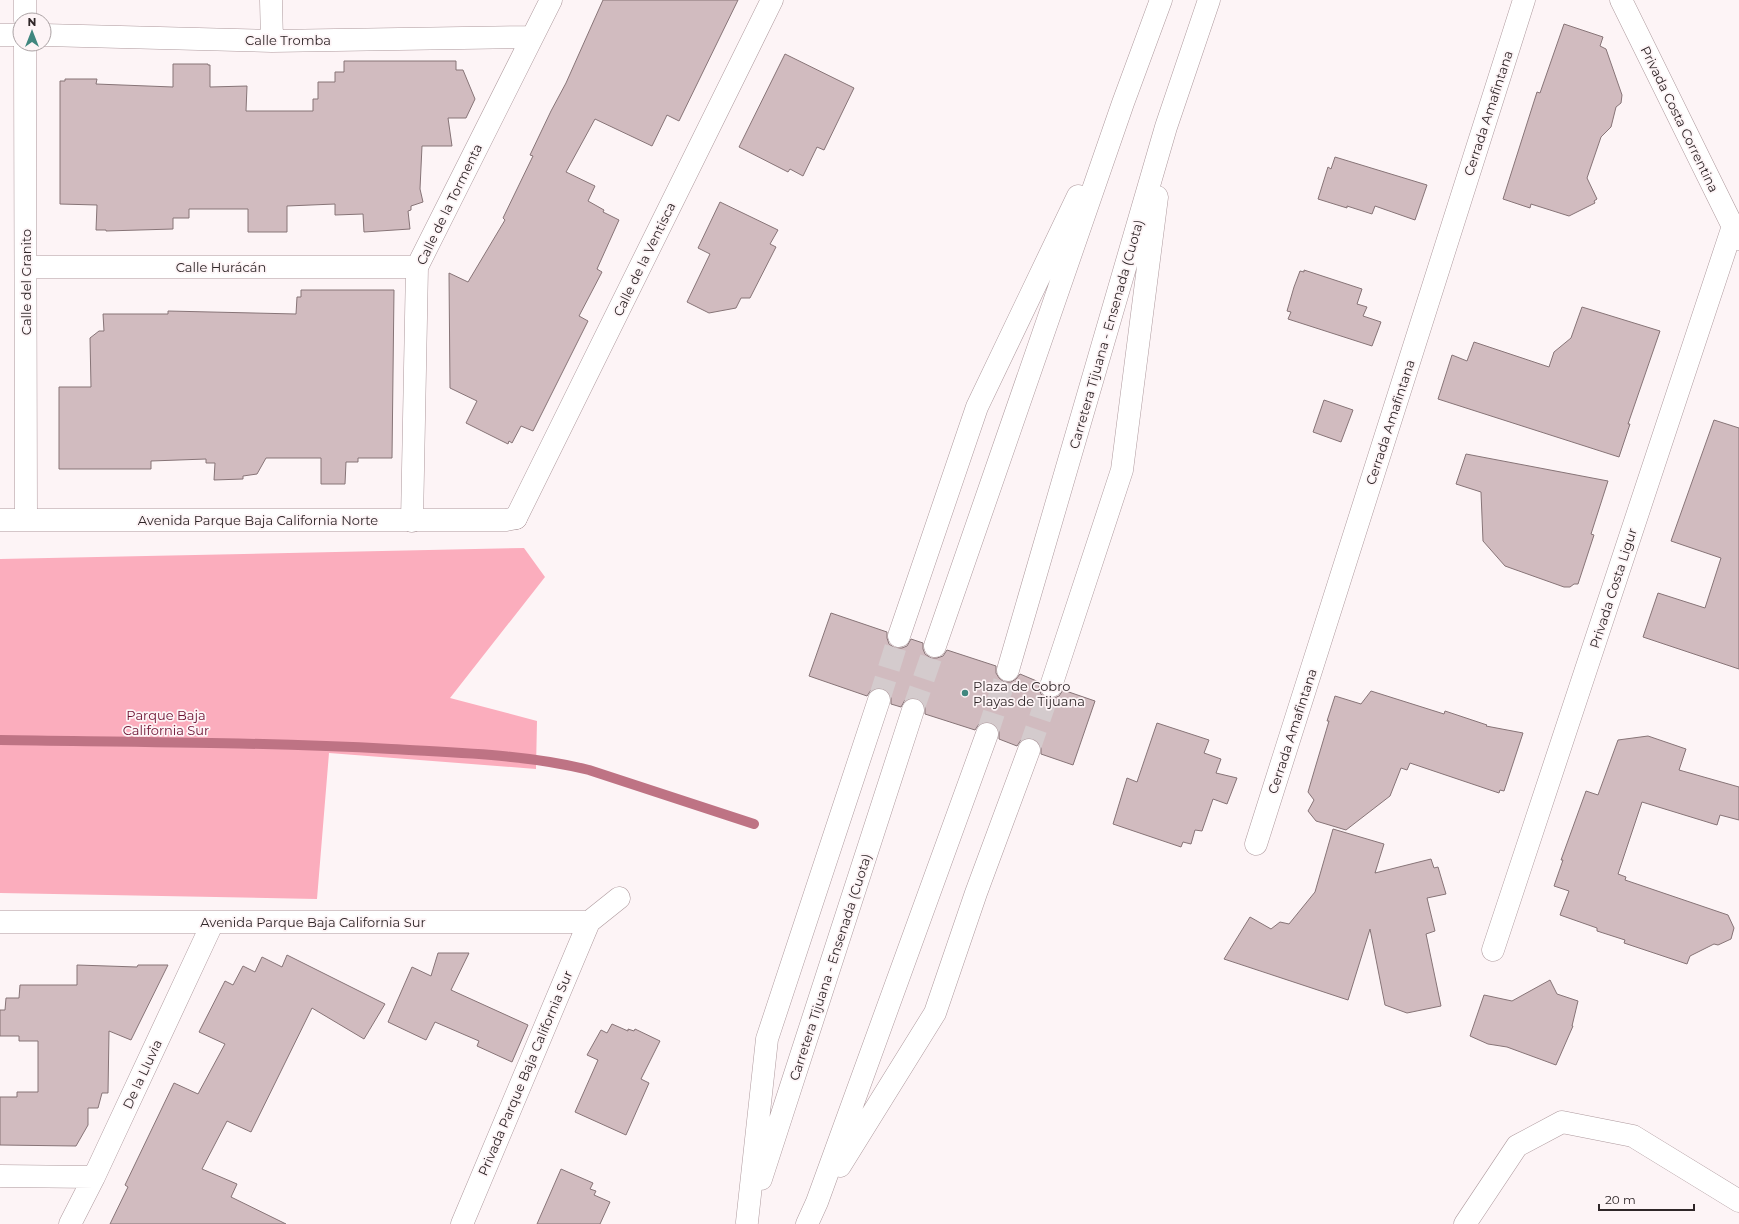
<svg xmlns="http://www.w3.org/2000/svg" width="1739" height="1224" font-family="Montserrat,sans-serif">
  <rect width="100%" height="100%" fill="#fdf4f6"/>
  <!-- green -->
  <path fill="#fbadbd" d="M524,548L545,577L450,698L537,721L536,769L329,753L317,899L0,893V559Z"/>
  <g fill="none" stroke-linecap="round" stroke-linejoin="round">
    <!-- stream -->
    <path stroke="#be7384" stroke-width="10" d="M0,740C130,742 261,742 391,749C457,753 524,754 589,770L754,824"/>
  </g>
  <!-- building -->
  <path fill="#d1bbbf" stroke="#877477" d="M603,0H738L679,121L667,115L652,146L595,119L566,172L595,186L588,201L604,210L603,212L619,220L597,269L602,272L579,316L588,321L533,431L521,426L512,443L509,441L508,444L466,423L477,401L450,388L449,273L468,282L505,220L503,218L533,156L530,155L551,111L566,83Z
    M1564,24L1603,37L1600,46L1606,49L1622,95L1621,103L1616,107L1611,127L1601,137L1587,178L1597,199L1594,201L1595,203L1569,216L1531,204L1530,208L1503,199L1537,92L1540,93Z
    M785,54L854,88L824,150L817,147L803,176L790,169L788,172L739,147Z
    M344,61H456V70H463L475,99L466,118H448L452,146H422L420,189L423,202L411,206V210L408,211L410,229L364,232L363,214L335,215V204L287,206V232H248V209H189V218H173V229L106,231V230H96L97,205L60,204V81H65V79H97L96,84L173,87V64H208V65H210V87L247,86L246,111H313V99H318V82H335V72H344Z
    M1335,157L1427,185L1415,220L1375,206L1372,214L1347,206V208L1318,199L1328,167L1331,169Z
    M720,202L778,230L770,244L776,247L750,298H741L736,308L709,313L687,302L710,254L698,248Z
    M1304,270L1362,289L1357,304L1367,307L1363,316L1381,322L1372,346L1288,319L1291,312L1287,311L1294,287L1300,271L1304,272Z
    M301,290H394L392,458H358V462H346L345,484H321V458H266L257,474L243,476V479L214,480L215,463H206V459L151,461V469H59V387H91L90,338L99,331H104L103,314H168V311L296,314L297,297H301Z
    M1582,307L1660,331L1628,424H1630L1619,457L1438,399L1452,355L1467,361L1474,342L1549,367L1554,352L1571,338Z
    M1324,400L1353,410L1341,442L1313,432Z
    M1714,420L1739,428V669L1643,637L1658,593L1705,608L1721,558L1671,541Z
    M1466,454L1608,481L1591,534L1594,535L1578,584H1574L1570,587H1564L1505,566L1483,541L1481,492L1456,484Z
    M831,613L887,632V638L889,644L895,648H902L907,646L911,639L923,643V649L925,654L931,658H937L943,656L947,650L996,666V673L999,678L1004,682H1011L1016,679L1020,674L1039,682V689L1041,694L1047,698H1054L1059,696L1063,690L1095,701L1073,765L1041,754V748L1039,742L1033,738H1027L1021,740L1017,746L999,739V731L996,726L991,722H985L979,724L975,730L925,714V707L922,701L917,698H911L905,700L901,707L891,704V698L889,692L883,688H877L871,690L867,696L809,676Z
    M1371,691L1444,714L1445,711L1487,725L1486,726L1523,733L1504,791L1500,790L1499,793L1410,763L1407,770L1401,768L1390,796L1346,830L1316,821L1308,811L1314,800L1308,792L1329,721H1327L1335,696L1361,704Z
    M1157,723L1209,740L1204,753L1221,759L1216,773L1237,778L1227,804L1213,799L1202,831L1195,830L1191,844L1183,842L1181,847L1113,824L1127,778L1137,782Z
    M1648,736L1686,749L1679,770L1739,787V820L1720,815L1717,825L1642,802L1618,874L1626,877L1625,880L1728,915L1734,928L1731,939L1718,945L1714,944L1690,956L1687,964L1624,943L1625,940L1597,931V928L1560,915L1569,891L1554,886L1563,860H1561L1586,791L1598,795L1618,740Z
    M1333,829L1384,844L1375,873L1431,859L1434,868L1438,867L1446,894L1427,898L1435,931L1426,934L1441,1006L1407,1013L1385,1005L1370,929L1348,1000L1224,959L1250,917L1271,929L1280,922L1289,924L1315,892Z
    M438,953H469L451,990L528,1025L512,1062L477,1046L479,1041L435,1022L426,1040L388,1022L412,967L431,976Z
    M287,955L385,1004L364,1039L312,1008L251,1132L227,1121L202,1169L237,1184L231,1197L286,1224H110L128,1187L125,1185L174,1083L198,1094L225,1044L199,1032L225,981L233,985L243,966L255,972L262,957L282,967Z
    M77,965L137,967L138,965H168L131,1040L109,1031L108,1093H102L98,1108H88V1125L76,1146L0,1145V1097H17V1092H38V1041H19V1036H0V1010H5L6,998H19L20,985H77Z
    M1550,980L1557,994L1578,1001L1572,1026H1573L1556,1065L1507,1047L1488,1044L1470,1036L1484,995L1512,1001Z
    M612,1024L628,1031V1029L634,1031L635,1029L660,1041L641,1079L649,1083L626,1135L575,1112L598,1060L587,1055L601,1030L607,1033Z
    M561,1169L593,1183L590,1189L596,1191L594,1195L610,1202L600,1224H537Z"/>
  <g fill="none" stroke-linecap="round" stroke-linejoin="round">
    <!-- highway-tunnel -->
    <path stroke="#d4cbcd" stroke-width="22" stroke-dasharray="22 11" stroke-linecap="butt" d="M879,700L899,636
      M913,710L935,646
      M987,734L1008,670
      M1029,750L1051,686"/>
    <defs>
      <path id="street" d="M25,0V20
        M271,0L272,41
        M1621,0L1739,239
        M0,35H20
        M44,35L272,41L532,37
        M25,44L26,519
        M26,267H417
        M516,518L772,0
        M412,521L417,267L551,0
        M1256,844L1524,0
        M0,922H589L619,898
        M1493,950L1733,226
        M0,1176L94,1177
        M70,1224L94,1177L213,922
        M462,1224L589,922
        M1465,1224L1517,1146L1562,1122L1633,1136L1739,1201"/>
      <path id="secondary" d="M0,520H506L516,518"/>
      <path id="highway" d="M899,636L977,407L1078,196
        M935,646L1123,103L1161,0
        M1008,670L1166,127L1209,0
        M1051,686L1122,470L1157,197
        M840,1166L935,1013L976,893L1029,750
        M761,1179L913,710
        M747,1222L767,1039L879,700
        M807,1224L817,1202L987,734"/>
    </defs>
    <!-- street casing -->
    <use href="#street" stroke="#ae999d" stroke-width="23"/>
    <!-- secondary casing -->
    <use href="#secondary" stroke="#ae999d" stroke-width="23"/>
    <!-- highway casing -->
    <use href="#highway" stroke="#ae999d" stroke-width="23"/>
    <!-- street -->
    <use href="#street" stroke="#fff" stroke-width="22"/>
    <!-- secondary -->
    <use href="#secondary" stroke="#fff" stroke-width="22"/>
    <!-- highway -->
    <use href="#highway" stroke="#fff" stroke-width="22"/>
  </g>
  <!-- markers -->
  <circle fill="#40877f" stroke="#fdf4f6" stroke-width="1.5" cx="965" cy="693" r="4"/>
  <g text-anchor="middle" dominant-baseline="central" stroke-width="3.5" stroke-linejoin="round" paint-order="stroke">
    <!-- street labels -->
    <g font-size="13" fill="#2f2628" stroke="#fdf4f6">
      <text x="288" y="40">Calle Tromba</text>
      <text transform="translate(1488 113) rotate(-72)">Cerrada Amafintana</text>
      <text transform="translate(1680 119) rotate(64)">Privada Costa Correntina</text>
      <text transform="translate(449 204) rotate(-64)">Calle de la Tormenta</text>
      <text transform="translate(644 259) rotate(-64)">Calle de la Ventisca</text>
      <text x="221" y="267">Calle Hurácán</text>
      <text transform="translate(26 282) rotate(-90)">Calle del Granito</text>
      <text transform="translate(1106 334) rotate(-74)">Carretera Tijuana - Ensenada (Cuota)</text>
      <text transform="translate(1390 422) rotate(-72)">Cerrada Amafintana</text>
      <text x="258" y="520">Avenida Parque Baja California Norte</text>
      <text transform="translate(1613 588) rotate(-72)">Privada Costa Ligur</text>
      <text transform="translate(1292 731) rotate(-72)">Cerrada Amafintana</text>
      <text x="313" y="922">Avenida Parque Baja California Sur</text>
      <text transform="translate(830 967) rotate(-72)">Carretera Tijuana - Ensenada (Cuota)</text>
      <text transform="translate(525 1073) rotate(-67)">Privada Parque Baja California Sur</text>
      <text transform="translate(142 1074) rotate(-65)">De la Lluvia</text>
    </g>
    <!-- poi labels -->
    <g font-size="13" fill="#2f2628" stroke="#fdf4f6" text-anchor="start">
      <text x="973" y="686">Plaza de Cobro<tspan x="973" dy="15">Playas de Tijuana</tspan></text>
    </g>
    <!-- park labels -->
    <g font-size="13" fill="#6a0f30" stroke="#fdf4f6">
      <text x="166" y="715">Parque Baja<tspan x="166" dy="15">California Sur</tspan></text>
    </g>
  </g>
  <!-- north arrow -->
  <g transform="translate(32 32)"><circle r="19" fill="#fdf4f6" stroke="#aba2a4"/>
  <path d="M0-3L7 15L0 10L-7 15Z" fill="#40877f"/>
  <text y="-6" font-size="11" font-weight="bold" text-anchor="middle" fill="#2f2628">N</text>
  </g>
  <!-- scale -->
  <path d="M1599 1204v6h95v-6" fill="none" stroke="#2f2628" stroke-width="2"/>
  <text x="1605" y="1204" font-size="12" fill="#2f2628" stroke="#fdf4f6" stroke-width="3" paint-order="stroke">20 m</text>
</svg>
